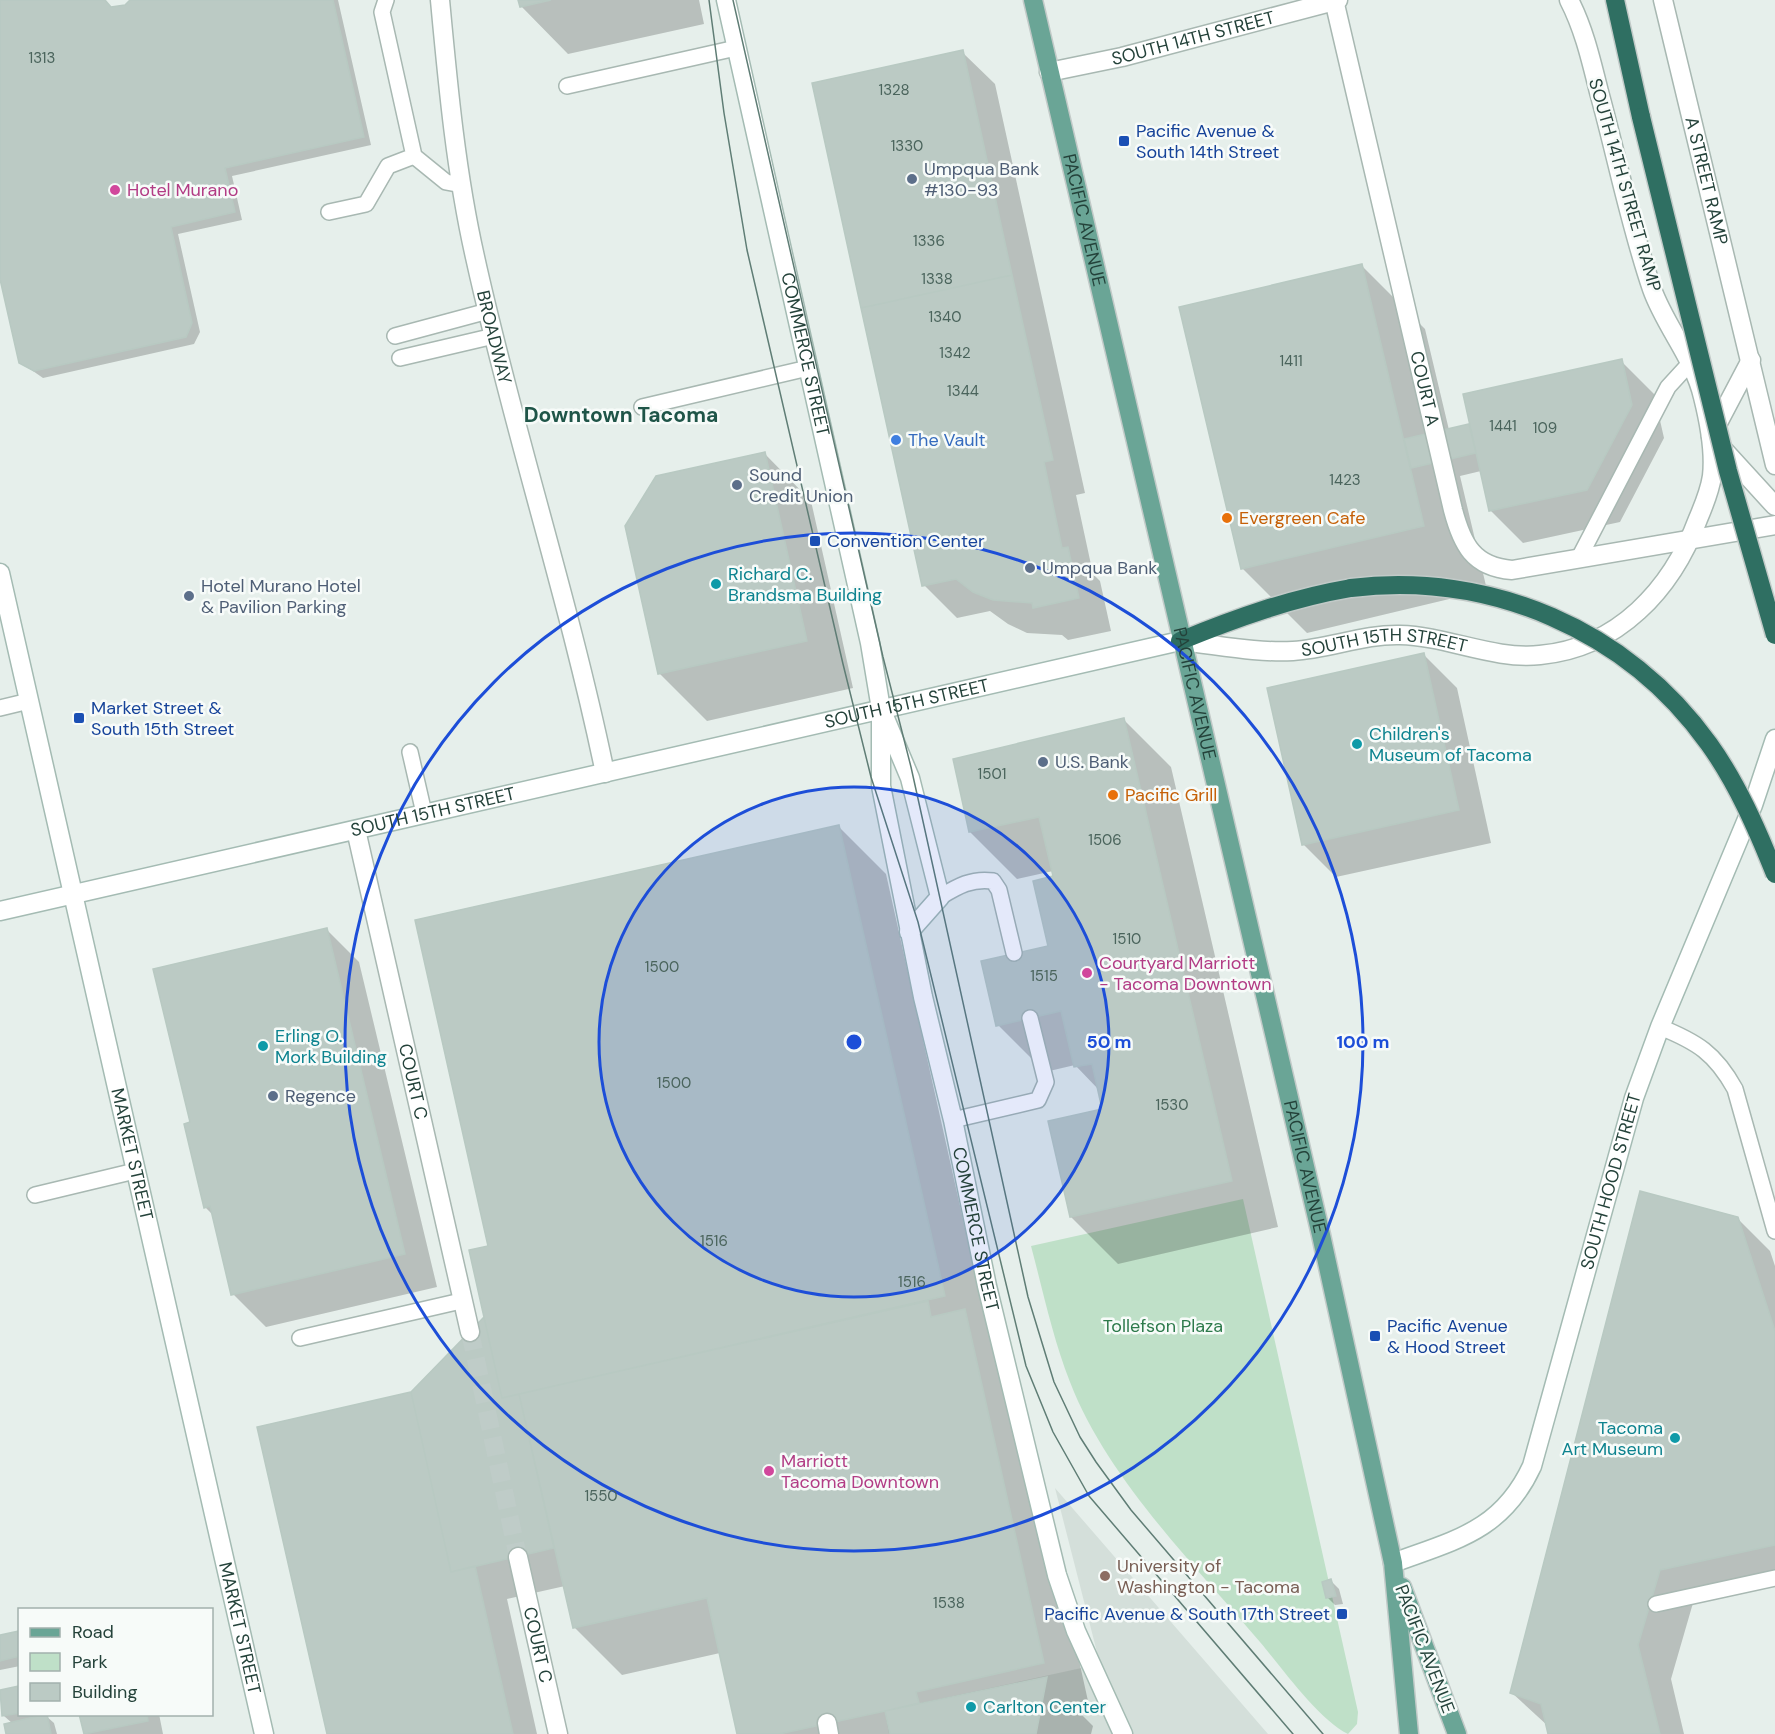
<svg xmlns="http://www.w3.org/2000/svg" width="1775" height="1734" font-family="'DM Sans',sans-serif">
  <rect width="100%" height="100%" fill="#e6efeb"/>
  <!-- built -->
  <path fill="#d4dfda" d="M1055,1488L1268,1734H889L885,1711L1100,1664Z"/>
  <!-- green -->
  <path fill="#bfe0c8" d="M1243,1199L1358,1712L1357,1724L1348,1734C1319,1720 1282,1668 1260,1642C1194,1564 1107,1478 1070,1382C1053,1339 1043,1291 1031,1246Z"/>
  <!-- shadow -->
  <path fill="#0003" d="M0,0H103L111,8L126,6L132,0H338L371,145L232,176L242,220L178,234L200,332L194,344L43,378L20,362L0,272Z
    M520,0H699L704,24L568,54L521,6Z
    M962,52L995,84L1085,493L1076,495L1093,574L1100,581L1111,631L1068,640L1062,635L1027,633L1008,624L990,611L957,618L924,585Z
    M1361,265L1425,329L1449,430L1471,425L1621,361L1654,394L1664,438L1620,522L1523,543L1490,510L1481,471L1460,476L1487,590L1307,633L1243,569L1181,308Z
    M764,453L811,501L853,688L707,721L660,674Z
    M1424,655L1457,688L1491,843L1336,877L1303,844Z
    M1124,720L1171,767L1278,1227L1118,1264L1071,1217L1104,1110L1099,1090L1075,1065L1045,1072L998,1025L1050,947L1053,871L1017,879L970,832Z
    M839,827L886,874L989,1336L1012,1358L1090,1710L1080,1713L1093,1726L1091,1734H739L720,1653L622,1675L574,1627L565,1586L507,1599L537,1734H328L412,1394L484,1319L490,1247Z
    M326,929L359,962L437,1287L266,1327L233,1294L214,1216L205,1207L192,1123Z
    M1737,1218L1770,1251L1775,1266V1584L1693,1603L1671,1679L1684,1734H1549L1548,1726L1511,1692Z
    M1331,1581L1339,1589L1343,1604L1335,1605L1328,1598Z
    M18,1632L20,1666L0,1670V1636Z
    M18,1688L20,1714H52L46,1716L54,1723L57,1734H8L12,1723L4,1716L0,1692Z
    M81,1714H159L163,1734H85Z"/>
  <!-- building -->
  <path fill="#bbcac4" stroke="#b8c9c2" stroke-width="1.5" d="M0,0H105L111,7L125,5L130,0H333L364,137L225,168L235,212L171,227L192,323L186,337L34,371L19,363L0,279Z
    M518,0H551L520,7Z
    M963,50L1012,275L861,308L812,83Z
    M1362,264L1424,526L1241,569L1179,307Z
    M1012,275L1053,460L1044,462L1062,548L1068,547L1079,598L1033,608L1032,603L993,600L973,592L956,579L922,586L861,308Z
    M1622,359L1632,405L1587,490L1489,511L1463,394Z
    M1469,424L1476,453L1411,468L1404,439Z
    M765,452L807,641L658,674L625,526L656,476Z
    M1424,653L1459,810L1302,845L1267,688Z
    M1124,718L1232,1181L1070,1217L1048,1121L1102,1109L1092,1064L1074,1067L1061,1011L996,1026L981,961L1048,946L1033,881L1053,876L1039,817L969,832L953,759Z
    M839,825L945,1296L502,1398L469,1250L488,1246L415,920Z
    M327,928L405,1254L231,1295L210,1206L204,1208L184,1124L190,1122L153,969Z
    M1640,1191L1738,1217L1775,1331V1545L1660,1570L1638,1645L1660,1734H1548L1541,1704L1510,1693Z
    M928,1301L931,1317L965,1309L1044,1663L916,1692L919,1703L885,1711L779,1734H737L707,1598L573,1628L519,1394Z
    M484,1317L502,1398L519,1394L554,1548L451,1572L411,1392Z
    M411,1392L451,1572L475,1566L513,1734H327L257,1427Z
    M1331,1579L1336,1596L1326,1598L1322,1582Z
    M19,1631L20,1656L0,1661V1635Z
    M1047,1677L1036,1734H890L885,1711Z
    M19,1686L20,1713L2,1716L0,1690Z
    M47,1714L51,1734H6L4,1724Z
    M79,1714H147L148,1721L84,1734Z"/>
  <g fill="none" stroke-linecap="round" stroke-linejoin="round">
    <!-- street-tunnel -->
    <path stroke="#bfccc8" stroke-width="18" stroke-dasharray="18 9" stroke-linecap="butt" d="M470,1332L518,1557"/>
    <defs>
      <path id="lane" d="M386,0L382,12L414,156L446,182L462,185
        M567,86L736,48
        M329,212L366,204L388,166L414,156
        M395,336L488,311
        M400,358L494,336
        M642,407L808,368
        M1579,558L1668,387L1690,363
        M0,708L29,701
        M410,752L424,813
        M940,897C958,886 972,878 993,881L999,890L1014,953
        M1660,1027C1697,1042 1715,1053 1735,1089L1775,1231
        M953,1120L1038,1100L1046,1082L1030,1018
        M35,1195L135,1171
        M300,1338L461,1301
        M1656,1604L1775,1578"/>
      <g id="street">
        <path id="s1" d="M440,0C448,86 456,173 475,257C513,430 569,599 605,773"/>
        <path id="s2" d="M1334,0L1453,510C1462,544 1473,567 1512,570L1775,525"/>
        <path id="s3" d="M1663,0L1775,465"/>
        <path id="s4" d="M1049,72L1122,57L1338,0"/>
        <path d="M1751,360L1711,436L1775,506"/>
        <path id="s5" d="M1180,641C1218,645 1256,653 1293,651C1329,649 1364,634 1400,635C1447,636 1493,660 1540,655C1618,648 1672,589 1698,519C1704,505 1710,490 1712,476C1715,450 1709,421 1703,397C1694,358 1665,326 1652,289C1630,225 1617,157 1599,92C1591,60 1584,29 1569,0"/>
        <path id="s6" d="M356,830L470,1332"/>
        <path id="s7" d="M518,1557L558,1734"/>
        <path d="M827,1723L829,1734"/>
      </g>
      <g id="secondary">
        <path id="s8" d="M726,0L870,643L881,709V786L923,997L953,1120L987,1286L1057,1575L1076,1631L1123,1734"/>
        <path id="s9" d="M0,573L264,1734"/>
        <path d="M884,716L910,778L940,897L909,932"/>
        <path id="s10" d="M0,911L1180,641"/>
        <path id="s11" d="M1393,1563C1455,1540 1502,1531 1532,1466L1634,1098L1660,1027L1753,805L1775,739"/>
      </g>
      <g id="primary">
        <path id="s12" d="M1033,0L1321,1235L1393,1563L1409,1734"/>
        <path d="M1402,1587L1457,1734"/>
      </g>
      <path id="highway" d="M1615,0L1641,117
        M1180,641C1236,618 1292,598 1351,588"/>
    </defs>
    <!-- lane casing -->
    <use href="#lane" stroke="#a8b8b2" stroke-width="18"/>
    <!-- street casing -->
    <use href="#street" stroke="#a8b8b2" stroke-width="21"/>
    <!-- secondary casing -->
    <use href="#secondary" stroke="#a4bbb3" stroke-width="21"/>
    <!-- primary casing -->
    <use href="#primary" stroke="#c2cac8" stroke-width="21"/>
    <!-- highway casing -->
    <use href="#highway" stroke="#c2cac8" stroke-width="21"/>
    <!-- lane -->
    <use href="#lane" stroke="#fff" stroke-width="15"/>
    <!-- street -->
    <use href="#street" stroke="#fff" stroke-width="18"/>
    <!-- secondary -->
    <use href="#secondary" stroke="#fff" stroke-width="18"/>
    <!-- primary -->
    <use href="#primary" stroke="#6aa596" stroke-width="18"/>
    <!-- highway -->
    <use href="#highway" stroke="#2f6f62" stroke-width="18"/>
    <!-- tram -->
    <path stroke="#5f7d75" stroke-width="1.5" d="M709,0L724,113L747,250L843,664L871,777L918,922L1026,1366L1053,1432L1089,1496L1293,1734
      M733,0L883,657L911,767L1028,1297L1054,1382L1080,1437L1096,1462L1131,1510L1323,1734"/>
    <defs>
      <path id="highway-bridge" d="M1641,117L1728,471L1775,635
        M1351,588C1490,571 1628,630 1709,744C1737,783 1757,829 1775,874"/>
    </defs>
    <!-- highway-bridge casing -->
    <use href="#highway-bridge" stroke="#c2cac8" stroke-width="21" stroke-linecap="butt"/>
    <!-- highway-bridge -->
    <use href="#highway-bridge" stroke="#2f6f62" stroke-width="18"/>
  </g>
  <!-- distance rings -->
  <circle cx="854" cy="1042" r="255" fill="#1d4ed8" fill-opacity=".12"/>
  <g fill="none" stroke="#1d4ed8" stroke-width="3">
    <circle cx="854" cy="1042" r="255"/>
    <circle cx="854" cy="1042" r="509"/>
  </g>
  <!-- markers -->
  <g fill="#1a4fb4" stroke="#f7fbf9" stroke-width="2">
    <rect x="1118" y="135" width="12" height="12" rx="3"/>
    <rect x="809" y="535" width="12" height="12" rx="3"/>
    <rect x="73" y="712" width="12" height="12" rx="3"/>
    <rect x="1369" y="1330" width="12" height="12" rx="3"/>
    <rect x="1336" y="1608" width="12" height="12" rx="3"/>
  </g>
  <g fill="#5c6f8a" stroke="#f7fbf9" stroke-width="2">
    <circle cx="912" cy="179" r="6"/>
    <circle cx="737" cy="485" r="6"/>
    <circle cx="1030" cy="568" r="6"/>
    <circle cx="189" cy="596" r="6"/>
    <circle cx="1043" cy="762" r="6"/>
    <circle cx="273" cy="1096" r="6"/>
  </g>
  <g fill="#d1479c" stroke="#f7fbf9" stroke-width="2">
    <circle cx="115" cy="190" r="6"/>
    <circle cx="1087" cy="973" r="6"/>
    <circle cx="769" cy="1471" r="6"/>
  </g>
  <circle fill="#3f7fe0" stroke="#f7fbf9" stroke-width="2" cx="896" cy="440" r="6"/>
  <g fill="#e8710a" stroke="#f7fbf9" stroke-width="2">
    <circle cx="1227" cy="518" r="6"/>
    <circle cx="1113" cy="795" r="6"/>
  </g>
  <g fill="#0f9aa8" stroke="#f7fbf9" stroke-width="2">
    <circle cx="716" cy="584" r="6"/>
    <circle cx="1357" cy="744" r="6"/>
    <circle cx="263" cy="1046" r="6"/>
    <circle cx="1675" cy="1438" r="6"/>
    <circle cx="971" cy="1707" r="6"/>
  </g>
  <circle fill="#8d6e63" stroke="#f7fbf9" stroke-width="2" cx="1105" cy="1576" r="6"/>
  <g text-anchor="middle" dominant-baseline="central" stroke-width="5" stroke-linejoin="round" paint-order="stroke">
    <!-- number labels -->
    <g font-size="15" fill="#4a645c">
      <text x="42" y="58">1313</text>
      <text x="894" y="90">1328</text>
      <text x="907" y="146">1330</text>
      <text x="929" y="241">1336</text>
      <text x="937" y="279">1338</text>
      <text x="945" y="317">1340</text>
      <text x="955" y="353">1342</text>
      <text x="1291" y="361">1411</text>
      <text x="963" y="391">1344</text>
      <text x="1503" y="426">1441</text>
      <text x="1545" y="428">109</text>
      <text x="1345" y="480">1423</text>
      <text x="992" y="774">1501</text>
      <text x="1105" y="840">1506</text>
      <text x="1127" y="939">1510</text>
      <text x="662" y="967">1500</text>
      <text x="1044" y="976">1515</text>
      <text x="674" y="1083">1500</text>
      <text x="1172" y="1105">1530</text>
      <text x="714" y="1241">1516</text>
      <text x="912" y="1282">1516</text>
      <text x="601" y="1496">1550</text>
      <text x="949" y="1603">1538</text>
    </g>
    <!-- street labels -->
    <g font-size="18" fill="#24423a" stroke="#f7fbf9">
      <text stroke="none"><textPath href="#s4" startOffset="148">SOUTH 14TH STREET</textPath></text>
      <text stroke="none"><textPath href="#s3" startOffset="186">A STREET RAMP</textPath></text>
      <text transform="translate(1625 185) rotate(74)">SOUTH 14TH STREET RAMP</text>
      <text stroke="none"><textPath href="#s12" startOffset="226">PACIFIC AVENUE</textPath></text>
      <text stroke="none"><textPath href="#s1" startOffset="342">BROADWAY</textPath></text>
      <text stroke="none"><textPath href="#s8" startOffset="363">COMMERCE STREET</textPath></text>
      <text stroke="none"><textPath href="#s2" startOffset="399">COURT A</textPath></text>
      <text stroke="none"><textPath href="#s5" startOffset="206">SOUTH 15TH STREET</textPath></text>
      <text stroke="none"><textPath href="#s12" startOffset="712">PACIFIC AVENUE</textPath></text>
      <text stroke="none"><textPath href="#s10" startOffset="930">SOUTH 15TH STREET</textPath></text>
      <text stroke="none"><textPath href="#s10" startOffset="444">SOUTH 15TH STREET</textPath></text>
      <text stroke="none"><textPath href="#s6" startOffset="258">COURT C</textPath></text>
      <text stroke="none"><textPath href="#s9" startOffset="596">MARKET STREET</textPath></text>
      <text stroke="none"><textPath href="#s12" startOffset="1198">PACIFIC AVENUE</textPath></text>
      <text stroke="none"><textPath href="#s11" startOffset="471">SOUTH HOOD STREET</textPath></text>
      <text stroke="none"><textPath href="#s8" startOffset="1256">COMMERCE STREET</textPath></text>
      <text stroke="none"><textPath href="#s9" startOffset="1082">MARKET STREET</textPath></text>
      <text stroke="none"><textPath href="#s7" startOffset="90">COURT C</textPath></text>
      <text transform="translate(1425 1649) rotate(69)">PACIFIC AVENUE</text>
    </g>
    <!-- transit labels -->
    <g font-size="18" fill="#164399" stroke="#f7fbf9" text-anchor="start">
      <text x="1136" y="131">Pacific Avenue &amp;<tspan x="1136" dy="21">South 14th Street</tspan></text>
      <text x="827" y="541">Convention Center</text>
      <text x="91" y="708">Market Street &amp;<tspan x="91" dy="21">South 15th Street</tspan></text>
      <text x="1387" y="1326">Pacific Avenue<tspan x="1387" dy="21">&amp; Hood Street</tspan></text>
      <text x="1330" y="1614" text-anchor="end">Pacific Avenue &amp; South 17th Street</text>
    </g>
    <!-- service labels -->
    <g font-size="18" fill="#4e5e75" stroke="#f7fbf9" text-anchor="start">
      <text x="924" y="169">Umpqua Bank<tspan x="924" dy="21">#130-93</tspan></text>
      <text x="749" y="475">Sound<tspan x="749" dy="21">Credit Union</tspan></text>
      <text x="1042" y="568">Umpqua Bank</text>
      <text x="201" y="586">Hotel Murano Hotel<tspan x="201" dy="21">&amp; Pavilion Parking</tspan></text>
      <text x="1055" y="762">U.S. Bank</text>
      <text x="285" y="1096">Regence</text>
    </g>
    <!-- hotel labels -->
    <g font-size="18" fill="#b23c85" stroke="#f7fbf9" text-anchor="start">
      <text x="127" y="190">Hotel Murano</text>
      <text x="1099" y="963">Courtyard Marriott<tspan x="1099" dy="21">- Tacoma Downtown</tspan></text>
      <text x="781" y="1461">Marriott<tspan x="781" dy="21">Tacoma Downtown</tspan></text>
    </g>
    <!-- shop labels -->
    <g font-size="18" fill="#366cbe" stroke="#f7fbf9" text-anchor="start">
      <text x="908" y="440">The Vault</text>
    </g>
    <!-- food labels -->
    <g font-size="18" fill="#c56008" stroke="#f7fbf9" text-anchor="start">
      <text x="1239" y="518">Evergreen Cafe</text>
      <text x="1125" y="795">Pacific Grill</text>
    </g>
    <!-- culture labels -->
    <g font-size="18" fill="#0d838f" stroke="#f7fbf9" text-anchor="start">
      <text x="728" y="574">Richard C.<tspan x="728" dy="21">Brandsma Building</tspan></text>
      <text x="1369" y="734">Children's<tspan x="1369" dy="21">Museum of Tacoma</tspan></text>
      <text x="275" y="1036">Erling O.<tspan x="275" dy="21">Mork Building</tspan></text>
      <text x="1663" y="1428" text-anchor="end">Tacoma<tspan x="1663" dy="21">Art Museum</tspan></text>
      <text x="983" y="1707">Carlton Center</text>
    </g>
    <!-- park labels -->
    <g font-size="18" fill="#2d7a4b" stroke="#f7fbf9">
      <text x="1163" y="1326">Tollefson Plaza</text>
    </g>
    <!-- education labels -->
    <g font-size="18" fill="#785e54" stroke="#f7fbf9" text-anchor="start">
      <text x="1117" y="1566">University of<tspan x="1117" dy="21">Washington - Tacoma</tspan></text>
    </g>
    <!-- quarter labels -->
    <g font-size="21" font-weight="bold" fill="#1f5548" stroke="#f7fbf9">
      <text x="621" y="415">Downtown Tacoma</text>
    </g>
  </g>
  <circle cx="854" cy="1042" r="9" fill="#1d4ed8" stroke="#f7fbf9" stroke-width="3"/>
  <g font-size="18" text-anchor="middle" font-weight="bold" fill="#1d4ed8" stroke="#f7fbf9" stroke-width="5" stroke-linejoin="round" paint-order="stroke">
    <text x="1109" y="1048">50 m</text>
    <text x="1363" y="1048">100 m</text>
  </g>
  <!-- legend -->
  <rect x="18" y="1608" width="195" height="108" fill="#f7fbf9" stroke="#a3b1ad" stroke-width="1.5"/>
  <rect x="30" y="1628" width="30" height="9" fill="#6aa596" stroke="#a3b1ad" stroke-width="1.5"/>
  <text x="72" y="1638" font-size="18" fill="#24423a">Road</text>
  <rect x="30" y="1653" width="30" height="18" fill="#bfe0c8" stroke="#a3b1ad" stroke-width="1.5"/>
  <text x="72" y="1668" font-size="18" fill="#24423a">Park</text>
  <rect x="30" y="1683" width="30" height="18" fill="#bbcac4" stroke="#a3b1ad" stroke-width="1.5"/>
  <text x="72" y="1698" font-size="18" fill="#24423a">Building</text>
</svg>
